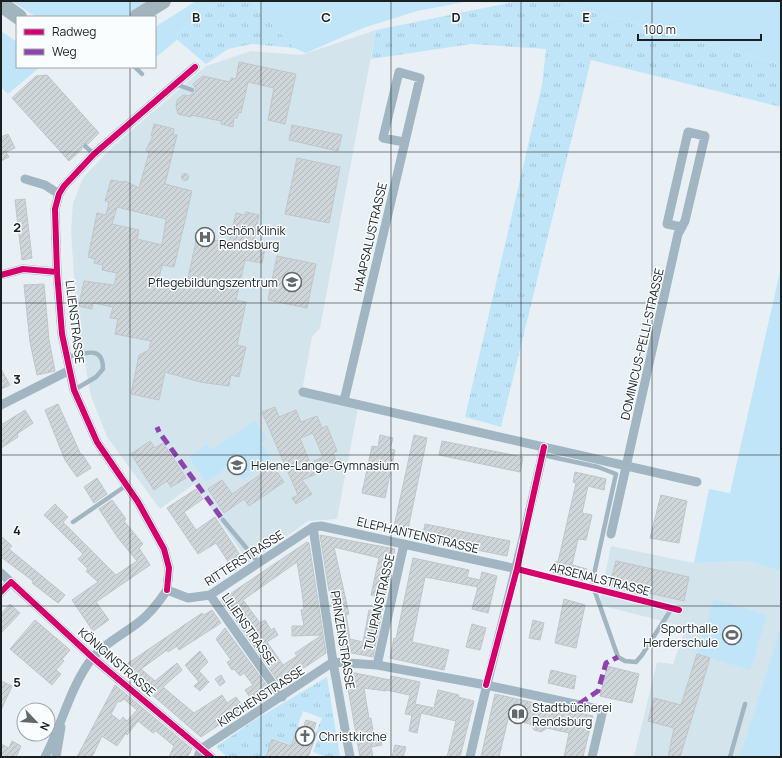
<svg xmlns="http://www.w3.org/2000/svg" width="782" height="758" font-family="Manrope,sans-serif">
  <defs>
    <pattern id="park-tufts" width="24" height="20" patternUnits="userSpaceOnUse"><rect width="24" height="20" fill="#c0e5f9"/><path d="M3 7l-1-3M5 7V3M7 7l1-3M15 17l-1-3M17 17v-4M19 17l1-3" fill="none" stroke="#a4c4d5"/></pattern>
    <pattern id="building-hatch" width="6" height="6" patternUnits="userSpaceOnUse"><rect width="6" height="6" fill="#cfd6da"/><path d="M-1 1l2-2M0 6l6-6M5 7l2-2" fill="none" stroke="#b1b7bb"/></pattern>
  </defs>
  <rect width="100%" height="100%" fill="#e8f0f5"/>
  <!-- built -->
  <path fill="#d4e4ed" d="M376,30L320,328L312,337L301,396L358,408L337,519L308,521L249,563L194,484L160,509L107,437L91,396L77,322L71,231L73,203L83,178L111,148L206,66L251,51L301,55Z
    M611,546L694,563L747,561L781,571V757H634L657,662L673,664L686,627L599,605Z"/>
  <!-- green -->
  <path fill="#c0e5f9" d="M12,1H153L126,17H36Z
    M196,1H219L175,36L177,40L155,58V27Z
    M251,1H781V64L563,3L465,2L417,11L363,28L306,53L294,48Z
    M1,31L17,42V67H40L8,94L1,87Z
    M781,267V571L747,561L694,563L709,489L730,493Z
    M255,421L267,439L261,443L272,460L243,480L232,464L206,482L189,457L207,444L212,450Z
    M714,599L767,615L750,670L697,654Z
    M781,627V757H740Z"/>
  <!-- park -->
  <path fill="url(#park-tufts)" d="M219,1H251L294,48L252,44L228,49L206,64L174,37Z
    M514,2L563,3L781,64V107L591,60L501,427L465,417L542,85L546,49L471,44L371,59L376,30Z
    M327,677L340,757H326L313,752L320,734L316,732L322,718L303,711L291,745L272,738L266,757H227L216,747L253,721Z"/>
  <!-- building -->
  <path fill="url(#building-hatch)" stroke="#bfc5c9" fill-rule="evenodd" d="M239,62L296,74L285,124L268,120L274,88L248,82L241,113L239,112L237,118H234L233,127L221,124V121L191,115V117L178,114L176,107L177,100L183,95L191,96V94L195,93L196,89L193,84L203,76L230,82L231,78L236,79Z
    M47,75L99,133L88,144L82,143V149L69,161L12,98L36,76Z
    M154,124L174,129L173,135H177L165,184L192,191L174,267L162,265L158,282L186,288L197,236L229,243L236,213L245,215L246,212L259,215L254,241L266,244L262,263L245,260L236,300L246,302L237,345L246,347L239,377L231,375L229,386L200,382L165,372L159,400L131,394L139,355L149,350L151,341L115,334L118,319L110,318L113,307L93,303L92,309L79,306L84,281L114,285L117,273L102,270L103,265L94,263L95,259L88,257L97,213L106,215L109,202L105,201L111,180L123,182L125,181L139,188L149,153L146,150L153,136H151ZM117,207L166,219L162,245L137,239L139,230L112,224Z
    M292,125L342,135L338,151L289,140Z
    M8,134L15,148L6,152L9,157L1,161V137Z
    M297,158L340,167L329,223L285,214Z
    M181.5 177a3.5 3.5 0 1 1 7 0a3.5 3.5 0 1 1-7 0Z
    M25,199L32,258L22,260L15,200Z
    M277,256L316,264L307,308L268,300Z
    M44,284L49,340L55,371L37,375L30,342L24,285Z
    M1,369L10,385L1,389Z
    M58,404L81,455L82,454L91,468L77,477L65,460L45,410Z
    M275,407L279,417L296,410L301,422L317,416L322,428L327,426L337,451L333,453L338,465L302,480L312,494L296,504L292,498L298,495L262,412ZM313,433L323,457L310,463L300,438Z
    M25,410L33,423L17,434L18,437L1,448V425Z
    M380,435L393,438L390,449L395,450L385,498L362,493L372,446L378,447Z
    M414,435L427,438L407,534L393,531Z
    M150,441L155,448L163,443L186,478L171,487L167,481L154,490L131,454Z
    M442,441L523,457L520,472L439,455Z
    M273,466L284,482L249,506L244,499L224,513L208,489L222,480L232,494Z
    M575,472L606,479L604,490L588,486L582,513L592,515L586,540L578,539L572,565L587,569L585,581L553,573L556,561L558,562L576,483L573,482Z
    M97,478L107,494L94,503L84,487Z
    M196,489L203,499L184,512L196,530L215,517L242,558L231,566L216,543L198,554L167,508Z
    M661,495L687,501L679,543L650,538Z
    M112,500L126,519L124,521L143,544L139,548L150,565L96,602L109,620L93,631L72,600L98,582L86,571L88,569L78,559L83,554L44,515L55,504L68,517L63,522L116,575L137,561L118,538L99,509Z
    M425,524L510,541L507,556L422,539Z
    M320,535L395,549L373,657L341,651L330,591H329ZM334,547L379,558L371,595L376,596L373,611L369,610L363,642L350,639L346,615L349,614Z
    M1,536L12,546L9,549L65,595L58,603L32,583L33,581L1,557Z
    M307,542L309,543L326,653L280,684L234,618L239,611L232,615L221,600ZM297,562L302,592L304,609L301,610L304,626H292V636L322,635L295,653L297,656L283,665L267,642L278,635L274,628L271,630L265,620L260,623L243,600Z
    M413,558L469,570L467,577L480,580L482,572L497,576L488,613L472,609L478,587L425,577L412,642L449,650L444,670L390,658L394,638L396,639Z
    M616,561L689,577L684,601L610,584Z
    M564,599L585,605L576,648L555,643Z
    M10,604L20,613L1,633V614Z
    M212,610L221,623L179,650L177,646L168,652L167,650L141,669L155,681L177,663L182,670L163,687L194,713L222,695L227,703L236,697L244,708L201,737L121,668L202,613L204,615Z
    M35,620L70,650L62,659L64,661L56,670L61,674L52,685L10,649Z
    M533,620L544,623L540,640L529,638Z
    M472,624L486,628L480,650L466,647Z
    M225,628L270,690L253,702L245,690L253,685L244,673L240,676L234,669L232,670L227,662L231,660L216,639Z
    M200,651L208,662L199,671L209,682L200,691L194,686L199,682L185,665Z
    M697,654L710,658L680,757H668L674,728L648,721L654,698L681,705Z
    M607,666L639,674L632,703L600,696Z
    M551,670L576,676L574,689L548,683Z
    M345,671L390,680L391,676L420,682L415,704L434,708L438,690L459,695L458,697L474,701L460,757H447L456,721L421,713L417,733L409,731L412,715L405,714L410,695L386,690V691L364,688L369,719L371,718L374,738L380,737L382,745L371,747L373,757H360Z
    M221,675L225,682L220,686L215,679Z
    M1,681L12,686L1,710Z
    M115,685L192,749L187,757H169L174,746L156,731L153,733L138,721L127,735L126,733L117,746L102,736L92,757H77ZM124,699L137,710L127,721L123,717L120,721L111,714L118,701L120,702Z
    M495,694L593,716L583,757H564L569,733L547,728L541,732L538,731L534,730L530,724L508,719L499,757H481Z
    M306,720L316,723L313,732L317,733L308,757H266L272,739L291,746L298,727L303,728Z
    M12,741L21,746L16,757H1V744L9,748Z
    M395,745L406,747L403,757H392Z"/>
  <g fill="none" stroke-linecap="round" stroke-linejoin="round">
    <!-- lane -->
    <path stroke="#a1b6c2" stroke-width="4.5" d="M135,67L142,74
      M175,84L192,90
      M85,146L94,154
      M66,357C83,355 103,343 103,369L96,377L74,390
      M543,455L598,467L616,474L591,588
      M223,520L259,563
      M73,522L127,485
      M517,569L679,610
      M594,589L618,657L625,661L636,662L642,655L672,608
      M730,757L745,704"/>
    <!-- street -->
    <path stroke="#a1b6c2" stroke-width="9" d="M25,179L45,185L59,194
      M1,275L23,269L57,272
      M303,392L697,482
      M344,401L420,78L399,72L383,138L404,142
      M1,405L70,370
      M313,527L333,662L350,757
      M611,534L678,234L685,221L705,136L688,132L667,224L682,227
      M1,573L93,658L211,757
      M167,590L169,568L164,549L138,502L97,442L74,390L62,334L57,272L55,209L59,194L64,186L94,154L195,67
      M167,590L188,598L210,595L313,527L321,526L517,569
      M1,592L11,582
      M210,595L282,697
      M377,665L404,544
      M45,757C62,725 70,686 93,657C106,642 124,634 139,622C151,613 159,602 167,590
      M56,757L61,727
      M198,757L201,749L333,662L377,665L486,685L603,710L592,757
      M470,757C493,653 522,551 544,447"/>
    <!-- highway -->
    <path stroke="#a2b4bd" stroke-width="16" d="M1,4L19,17
      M137,17L163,1"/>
    <!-- quiet -->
    <path stroke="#8e44ad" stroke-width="5" stroke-dasharray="10 5" stroke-linecap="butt" d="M157,427L159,432
      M162,436L223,520
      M579,704L598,691L606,663L618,657"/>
    <defs>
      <path id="cycleway" d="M1,275L23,269L57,272
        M517,569L679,610
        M167,590L169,568L164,549L138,502L97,442L74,390L62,334L57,272L55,209L59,194L64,186L94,154L195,67
        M1,592L11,582L93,658L211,757
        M486,685L517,569L544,447"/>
    </defs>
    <!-- cycleway casing -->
    <use href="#cycleway" stroke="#fafdfe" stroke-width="8"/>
    <!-- cycleway -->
    <use href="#cycleway" stroke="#d6006c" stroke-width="6"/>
  </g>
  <!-- grid -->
  <path fill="none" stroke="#1a1f22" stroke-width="1" stroke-opacity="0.55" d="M130,1V17M261,1V757M391,1V757M521,1V757M652,1V757M130,67V757M1,152H781M1,303H781M1,455H781M1,606H781"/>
  <!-- icons -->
  <defs>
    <symbol id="hospital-ring" viewBox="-11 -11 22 22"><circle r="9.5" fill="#fafdfe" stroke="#62686c" stroke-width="1.5"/><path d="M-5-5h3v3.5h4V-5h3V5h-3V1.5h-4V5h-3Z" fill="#62686c"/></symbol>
    <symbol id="university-ring" viewBox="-11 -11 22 22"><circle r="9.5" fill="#fafdfe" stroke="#62686c" stroke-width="1.5"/><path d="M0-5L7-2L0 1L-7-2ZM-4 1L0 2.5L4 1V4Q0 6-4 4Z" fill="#62686c"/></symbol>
    <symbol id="school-ring" viewBox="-11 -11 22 22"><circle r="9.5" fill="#fafdfe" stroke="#62686c" stroke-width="1.5"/><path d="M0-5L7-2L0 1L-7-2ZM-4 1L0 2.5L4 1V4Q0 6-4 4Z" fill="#62686c"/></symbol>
    <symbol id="stadium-ring" viewBox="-11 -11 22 22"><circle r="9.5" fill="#fafdfe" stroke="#62686c" stroke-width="1.5"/><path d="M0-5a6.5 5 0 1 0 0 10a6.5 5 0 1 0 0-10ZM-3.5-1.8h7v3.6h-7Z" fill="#62686c"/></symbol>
    <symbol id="library-ring" viewBox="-11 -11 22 22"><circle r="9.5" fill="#fafdfe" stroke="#62686c" stroke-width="1.5"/><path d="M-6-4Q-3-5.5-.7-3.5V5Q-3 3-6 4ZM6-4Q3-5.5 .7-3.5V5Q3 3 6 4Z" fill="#62686c"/></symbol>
    <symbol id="church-ring" viewBox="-11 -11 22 22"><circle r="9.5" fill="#fafdfe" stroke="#62686c" stroke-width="1.5"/><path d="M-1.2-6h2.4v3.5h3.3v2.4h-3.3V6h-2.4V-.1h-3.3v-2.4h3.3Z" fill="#62686c"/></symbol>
  </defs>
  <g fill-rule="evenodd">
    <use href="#hospital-ring" x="194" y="226" width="22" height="22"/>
    <use href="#university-ring" x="281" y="271" width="22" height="22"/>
    <use href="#school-ring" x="226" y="454" width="22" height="22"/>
    <use href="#stadium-ring" x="721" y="624" width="22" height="22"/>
    <use href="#library-ring" x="507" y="703" width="22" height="22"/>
    <use href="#church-ring" x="294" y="725" width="22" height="22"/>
  </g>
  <g text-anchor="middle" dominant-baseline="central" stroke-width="3" stroke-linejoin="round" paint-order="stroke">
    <!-- poi labels -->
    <g font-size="12" fill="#1a1f22" stroke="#fafdfe" text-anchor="start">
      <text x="219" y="230">Schön Klinik<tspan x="219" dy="14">Rendsburg</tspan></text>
      <text x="278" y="282" text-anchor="end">Pflegebildungszentrum</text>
      <text x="251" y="465">Helene-Lange-Gymnasium</text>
      <text x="718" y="628" text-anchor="end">Sporthalle<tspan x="718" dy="14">Herderschule</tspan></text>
      <text x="532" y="707">Stadtbücherei<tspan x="532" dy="14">Rendsburg</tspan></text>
      <text x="319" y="736">Christkirche</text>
    </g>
    <!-- street labels -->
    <g font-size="12" fill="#1a1f22" stroke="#fafdfe">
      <text transform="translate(370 237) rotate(-77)">HAAPSALUSTRASSE</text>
      <text transform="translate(75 322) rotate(83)">LILIENSTRASSE</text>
      <text transform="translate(642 344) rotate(-77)">DOMINICUS-PELLI-STRASSE</text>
      <text transform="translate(418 535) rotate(13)">ELEPHANTENSTRASSE</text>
      <text transform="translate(244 558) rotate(-33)">RITTERSTRASSE</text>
      <text transform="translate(600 579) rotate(14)">ARSENALSTRASSE</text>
      <text transform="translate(379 602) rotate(-77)">TULIPANSTRASSE</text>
      <text transform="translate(249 629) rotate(55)">LILIENSTRASSE</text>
      <text transform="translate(343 640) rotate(81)">PRINZENSTRASSE</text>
      <text transform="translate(117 662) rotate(41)">KÖNIGINSTRASSE</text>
      <text transform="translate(261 696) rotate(-33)">KIRCHENSTRASSE</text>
    </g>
  </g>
  <g font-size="13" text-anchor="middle" font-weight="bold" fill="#1a1f22" stroke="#fafdfe" stroke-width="3" stroke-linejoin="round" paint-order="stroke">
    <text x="196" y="22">B</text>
    <text x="326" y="22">C</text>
    <text x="456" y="22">D</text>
    <text x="586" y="22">E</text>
    <text x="17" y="232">2</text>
    <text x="17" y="384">3</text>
    <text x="17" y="535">4</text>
    <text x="17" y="687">5</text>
  </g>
  <!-- border -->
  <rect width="782" height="758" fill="none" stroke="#1a1f22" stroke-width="4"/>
  <!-- legend -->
  <rect x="16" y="16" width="140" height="52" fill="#fafdfe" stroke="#a0a4a6"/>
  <rect x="24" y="29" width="20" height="6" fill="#d6006c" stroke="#a0a4a6"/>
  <text x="52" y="36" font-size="12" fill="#1a1f22">Radweg</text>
  <rect x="24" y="49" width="20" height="6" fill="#8e44ad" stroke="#a0a4a6"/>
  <text x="52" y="56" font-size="12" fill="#1a1f22">Weg</text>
  <!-- north arrow -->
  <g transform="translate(36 722) rotate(115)"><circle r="19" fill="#fafdfe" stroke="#a0a4a6"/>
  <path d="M0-3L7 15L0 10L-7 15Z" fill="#62686c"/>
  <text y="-6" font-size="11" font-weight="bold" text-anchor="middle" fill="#1a1f22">N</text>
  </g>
  <!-- scale -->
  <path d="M638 34v6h123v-6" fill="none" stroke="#1a1f22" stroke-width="2"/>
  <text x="644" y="34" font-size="12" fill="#1a1f22" stroke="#fafdfe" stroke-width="3" paint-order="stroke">100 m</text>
</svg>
